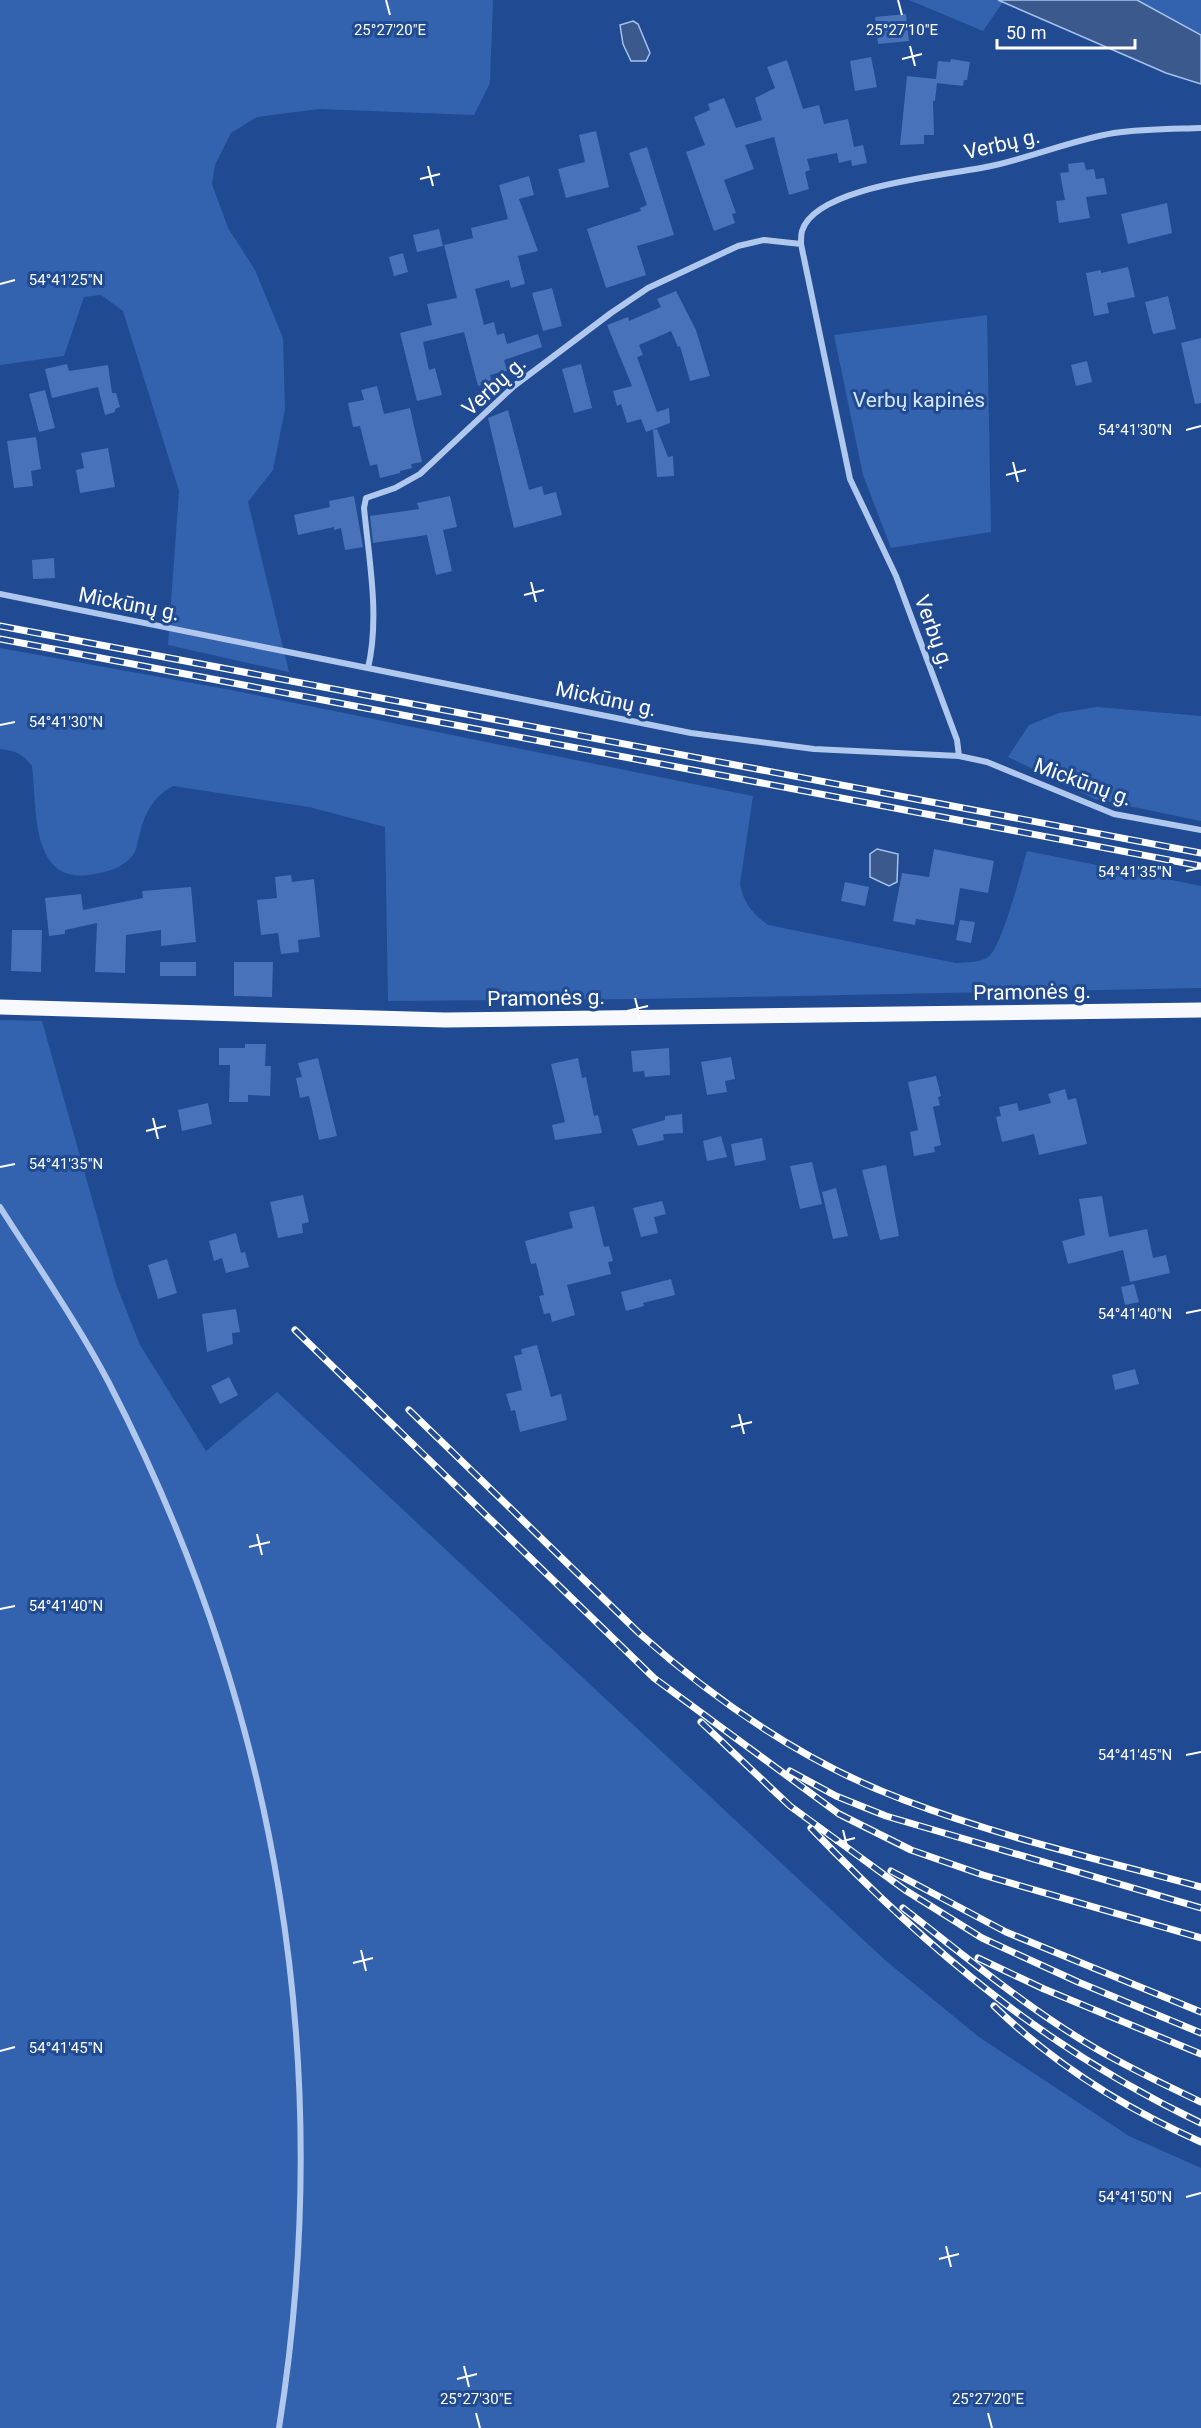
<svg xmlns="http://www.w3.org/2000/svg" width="1201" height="2428" font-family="Roboto,sans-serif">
  <rect width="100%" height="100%" fill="#204a91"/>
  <!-- green -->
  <path fill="#3363ae" d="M0,0H493L490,83L474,115L319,109L257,117L231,133L215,165L212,184L228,228L255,270L283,338L285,409L273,470L248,502L289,672L168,645L179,491L123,311L101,295L84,297L64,356L0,365Z
    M909,0H998L1003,2L983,31Z
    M1137,0H1201V35L1139,1Z
    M987,315L991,532L891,548L863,475L834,335Z
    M0,648L231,690L753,796L740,884C744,904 752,913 768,925L956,963C966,962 980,963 988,957C1002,948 1021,871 1027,851L1201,886V988L642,999L388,1001L385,827L309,807L173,786C152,797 144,815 139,837C137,843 137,850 133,855C122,869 107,872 89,875C30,883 37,807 32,766C23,754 16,751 0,749Z
    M1097,707L1201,716V821L1095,799L1008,757L1029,725L1059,713Z
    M0,1020L42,1021L116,1284L140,1345L206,1451L277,1392L885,1960L979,2037L1129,2136L1201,2168V2428H0Z"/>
  <!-- water -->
  <path fill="#3b598d" stroke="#a4c2ee" stroke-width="1.5" d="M998,0H1137L1201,35V84L1166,73Z
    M633,21L638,24L650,53L646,61H631L623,44L620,25Z
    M877,849L898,854L897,882L889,886L870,877V854Z"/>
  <!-- building -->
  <path fill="#4873b8" d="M906,14L909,41L878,44L875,17Z
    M871,57L877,87L855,91L850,61Z
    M951,59L970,62L967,80H964L963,86L937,83L935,101H933L934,135H924V144L900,145L907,76L936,79L938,61L950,62Z
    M787,60L803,109L819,105L824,124L848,119L854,147L863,145L867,163L852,166L851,160L839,163L837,153L807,159L810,170L805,172L809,189L789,195L774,137L745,145L754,169L724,180L736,213L732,214L735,223L714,231L686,152L705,145L694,117L710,110L708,104L724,98L736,128L762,120L755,98L775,88L767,67Z
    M596,131L609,187L566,198L558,169L585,162L579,135Z
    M647,147L674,235L637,246L646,275L606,288L587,229L641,211L640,208L647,205L629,153Z
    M1084,162L1086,170L1094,169L1096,179L1104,178L1107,194L1086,197L1090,218L1059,223L1056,201L1065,200L1060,173L1069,172L1068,164Z
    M529,176L534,195L519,199L538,251L518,256L525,284L511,288L509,280L475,289L484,325L494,322L497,335L504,333L507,344L538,334L542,347L504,360L507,371L490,375L492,382L478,386L464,332L423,342L429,370L435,368L442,395L417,401L400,333L432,325L427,304L457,298L444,245L473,238L471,228L508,219L499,185Z
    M1167,203L1172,233L1128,244L1121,214Z
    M439,229L443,246L417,252L413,235Z
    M403,253L408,272L394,276L389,257Z
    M1128,267L1135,297L1107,303L1109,313L1094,316L1086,273L1101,270V273Z
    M552,288L562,326L543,331L532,293Z
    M676,291L696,330L710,376L690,381L680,346L678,347L671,331L639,345L643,355L637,357L657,412L669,408L670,423L646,432L641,419L627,423L621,404L617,406L613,391L632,386L607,325L628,317L629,321L661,307L657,299Z
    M1168,296L1176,329L1153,334L1145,302Z
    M1201,338V403L1195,404L1181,343Z
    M1087,361L1092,382L1076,386L1071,365Z
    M67,364L69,371L108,365L112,393H116L120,407L115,409V412L105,415L98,387L52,398L45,369Z
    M581,364L592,408L574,413L562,369Z
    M377,386L384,414L410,408L422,462L411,464L412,468L400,471V473L380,478L377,464L370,466L360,426L353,427L348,403L364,400L361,390Z
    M45,390L55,428L39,432L29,394Z
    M508,410L529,490L542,486L544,495L556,492L562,515L514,528L488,418Z
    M657,429L668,457L673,456L674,476L657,477L653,430Z
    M36,437L41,469L31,471L33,486L14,488L7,441Z
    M108,448L115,487L80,493L76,470L84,468L81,453Z
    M354,496L363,547L345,550L341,528L334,530V527L298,535L294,515L330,507L329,501Z
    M450,496L457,527L443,530L452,571L436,575L427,535L373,543L370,516L419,509L417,503Z
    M54,558L55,578L33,579L32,560Z
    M934,849L994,861L988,893L960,888L954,925L916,919L915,925L893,921L902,873L929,877Z
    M291,875L292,882L314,879L320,937L298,940L299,952L281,954L278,933L261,935L257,900L277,898L275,877Z
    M845,882L869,887L865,906L841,901Z
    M191,887L196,942L161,946V930L126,935L125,973L95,972L97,923L65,930V934L49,936L45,898L81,894L83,910L143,898L142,891Z
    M960,920L975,922L971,943L956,940Z
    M12,930H42L41,972L11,971Z
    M160,962H196V976H160Z
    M234,962H273L272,997L234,996Z
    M245,1044H266L265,1066H271L270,1096L248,1095V1102H229L230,1065H219V1048H245Z
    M669,1048L670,1075L645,1077L644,1071L633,1072L631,1051Z
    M731,1057L735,1079L725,1081L727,1092L707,1095L701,1062Z
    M318,1058L337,1136L319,1140L309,1096L300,1098L296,1078L302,1077L298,1063Z
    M578,1058L582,1078L586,1077L594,1116L598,1115L602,1133L555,1140L552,1125L565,1122L551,1064Z
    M936,1076L941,1096L938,1097L940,1105L933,1107L941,1145L934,1147L935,1152L914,1156L910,1132L918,1130L908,1082Z
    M1065,1089L1068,1100L1076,1098L1087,1144L1039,1155L1034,1134L1002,1142L996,1117L1001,1116L999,1107L1017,1103L1019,1111L1051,1103L1048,1094Z
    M208,1103L212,1124L182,1131L178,1110Z
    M682,1114L683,1133L663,1134L664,1140L638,1146L632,1129L665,1120V1116Z
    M721,1136L727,1157L707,1161L703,1141Z
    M762,1138L766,1160L735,1166L731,1144Z
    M812,1162L822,1204L800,1209L790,1166Z
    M886,1165L899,1236L880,1240L862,1170Z
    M836,1188L848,1236L833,1239L822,1192Z
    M303,1195L309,1222L302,1224L303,1233L278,1238L270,1202Z
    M1102,1196L1109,1237L1147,1229L1153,1258L1166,1255L1170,1273L1130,1282L1123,1250L1068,1264L1062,1241L1085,1235L1079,1199Z
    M662,1201L666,1214L654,1217L658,1233L641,1237L633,1208Z
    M594,1206L604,1247L609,1246L613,1261L608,1262L611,1274L567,1285L575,1315L552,1322L550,1313L544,1314L539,1296L544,1295L536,1263L531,1264L525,1241L573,1228L569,1212Z
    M236,1233L241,1253L245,1252L249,1267L226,1273L222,1258L214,1261L209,1241Z
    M167,1259L177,1293L158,1299L148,1265Z
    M671,1279L675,1295L643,1303L644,1306L626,1311L621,1292Z
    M1134,1284L1139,1302L1125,1305L1121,1287Z
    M236,1309L240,1332L232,1333L233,1344L207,1352L202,1314Z
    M537,1345L551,1397L561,1394L567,1420L520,1432L515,1410L511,1411L506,1394L522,1390L514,1356L522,1354L521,1349Z
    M1135,1369L1139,1384L1115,1390L1112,1375Z
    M229,1377L238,1395L220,1404L211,1386Z"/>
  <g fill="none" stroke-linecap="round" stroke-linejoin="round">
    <!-- minor -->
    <path stroke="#b0c8ed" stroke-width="6" d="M0,594L691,733L814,749L959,756L987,762L1114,814L1201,830
      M368,668C380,617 369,560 364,508L366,498L395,488L420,474L514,386L611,313L648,288L738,246L764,240L801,244
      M959,756L957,740L896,576L850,479L801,244C801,240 801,235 802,231C815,185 952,175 991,166C1032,157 1073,140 1114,133C1143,129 1173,129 1201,128
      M0,1207C37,1265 77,1322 109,1383C278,1710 337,2064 279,2428"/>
    <!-- primary -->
    <path stroke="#f7f9ff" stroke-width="15" d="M0,1007L445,1020L1201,1010"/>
    <defs>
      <path id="rail" d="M0,626L1201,853
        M0,639L1201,866
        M295,1330L654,1678L839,1814L911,1850L983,1875L1201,1938
        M409,1410L639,1633C717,1702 805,1763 904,1800C1000,1837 1102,1860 1201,1887
        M701,1722L790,1806L905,1890L982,1938L1078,1982L1201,2033
        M790,1771L836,1796L886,1816L1201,1908
        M811,1828C929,1951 1046,2049 1201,2123
        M891,1871L1006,1932L1201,2012
        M903,1908C965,1956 1027,2008 1095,2048C1129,2068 1165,2085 1201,2102
        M978,1958L1044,1989L1201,2054
        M994,2006C1055,2065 1124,2108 1201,2142"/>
    </defs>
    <!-- rail casing -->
    <use href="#rail" stroke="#fff" stroke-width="7"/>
    <!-- rail -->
    <use href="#rail" stroke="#204a91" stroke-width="4.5" stroke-dasharray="14" stroke-linecap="butt"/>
  </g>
  <!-- ticks -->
  <path fill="none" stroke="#fff" stroke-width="2" d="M386,0L390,15M898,0L902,15M910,46L915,66M902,59L922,54M428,166L433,186M420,179L440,174M0,284L15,280M1186,430L1201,426M1013,462L1018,482M1006,475L1026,470M531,582L536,602M524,595L544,590M0,725L15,722M1186,871L1201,868M635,998L640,1018M627,1011L648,1006M153,1118L158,1139M146,1131L166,1126M0,1167L15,1164M1186,1313L1201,1310M739,1414L744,1434M731,1427L752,1422M257,1534L262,1555M249,1547L270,1542M0,1609L15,1606M1186,1755L1201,1752M843,1830L848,1850M835,1843L855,1838M361,1950L366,1971M353,1963L373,1958M0,2051L15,2047M1186,2197L1201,2193M946,2246L951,2267M939,2259L959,2254M464,2366L469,2387M457,2379L477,2374M476,2413L480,2428M988,2413L992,2428"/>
  <g text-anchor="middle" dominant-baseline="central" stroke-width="6" stroke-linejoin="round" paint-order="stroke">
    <!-- street labels -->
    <g font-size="21" fill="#fff" stroke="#204a91">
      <text transform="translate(1002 144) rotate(-13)">Verbų g.</text>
      <text transform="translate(494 386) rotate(-42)">Verbų g.</text>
      <text transform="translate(129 604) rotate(11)">Mickūnų g.</text>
      <text transform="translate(934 632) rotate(70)">Verbų g.</text>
      <text transform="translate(606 699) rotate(12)">Mickūnų g.</text>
      <text transform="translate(1083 782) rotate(20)">Mickūnų g.</text>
      <text transform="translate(1032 992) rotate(-1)">Pramonės g.</text>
      <text transform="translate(546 998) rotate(-1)">Pramonės g.</text>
    </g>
    <!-- park labels -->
    <g font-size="21" fill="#d6e4f9" stroke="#204a91">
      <text x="919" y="400">Verbų kapinės</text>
    </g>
  </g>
  <g font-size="15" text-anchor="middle" fill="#fff" stroke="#204a91" stroke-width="6" stroke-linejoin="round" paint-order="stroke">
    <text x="390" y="35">25°27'20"E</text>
    <text x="902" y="35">25°27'10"E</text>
    <text x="66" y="285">54°41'25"N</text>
    <text x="1135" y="435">54°41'30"N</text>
    <text x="66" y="727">54°41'30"N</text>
    <text x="1135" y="877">54°41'35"N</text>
    <text x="66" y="1169">54°41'35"N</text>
    <text x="1135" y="1319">54°41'40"N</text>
    <text x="66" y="1611">54°41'40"N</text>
    <text x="1135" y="1760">54°41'45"N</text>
    <text x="66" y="2053">54°41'45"N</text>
    <text x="1135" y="2202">54°41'50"N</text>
    <text x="476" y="2404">25°27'30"E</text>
    <text x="988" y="2404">25°27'20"E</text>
  </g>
  <!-- scale -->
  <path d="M997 39v9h138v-9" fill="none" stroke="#ffffff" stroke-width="3"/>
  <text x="1006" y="39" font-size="18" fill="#ffffff" stroke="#204a91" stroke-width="4.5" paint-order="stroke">50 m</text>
</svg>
